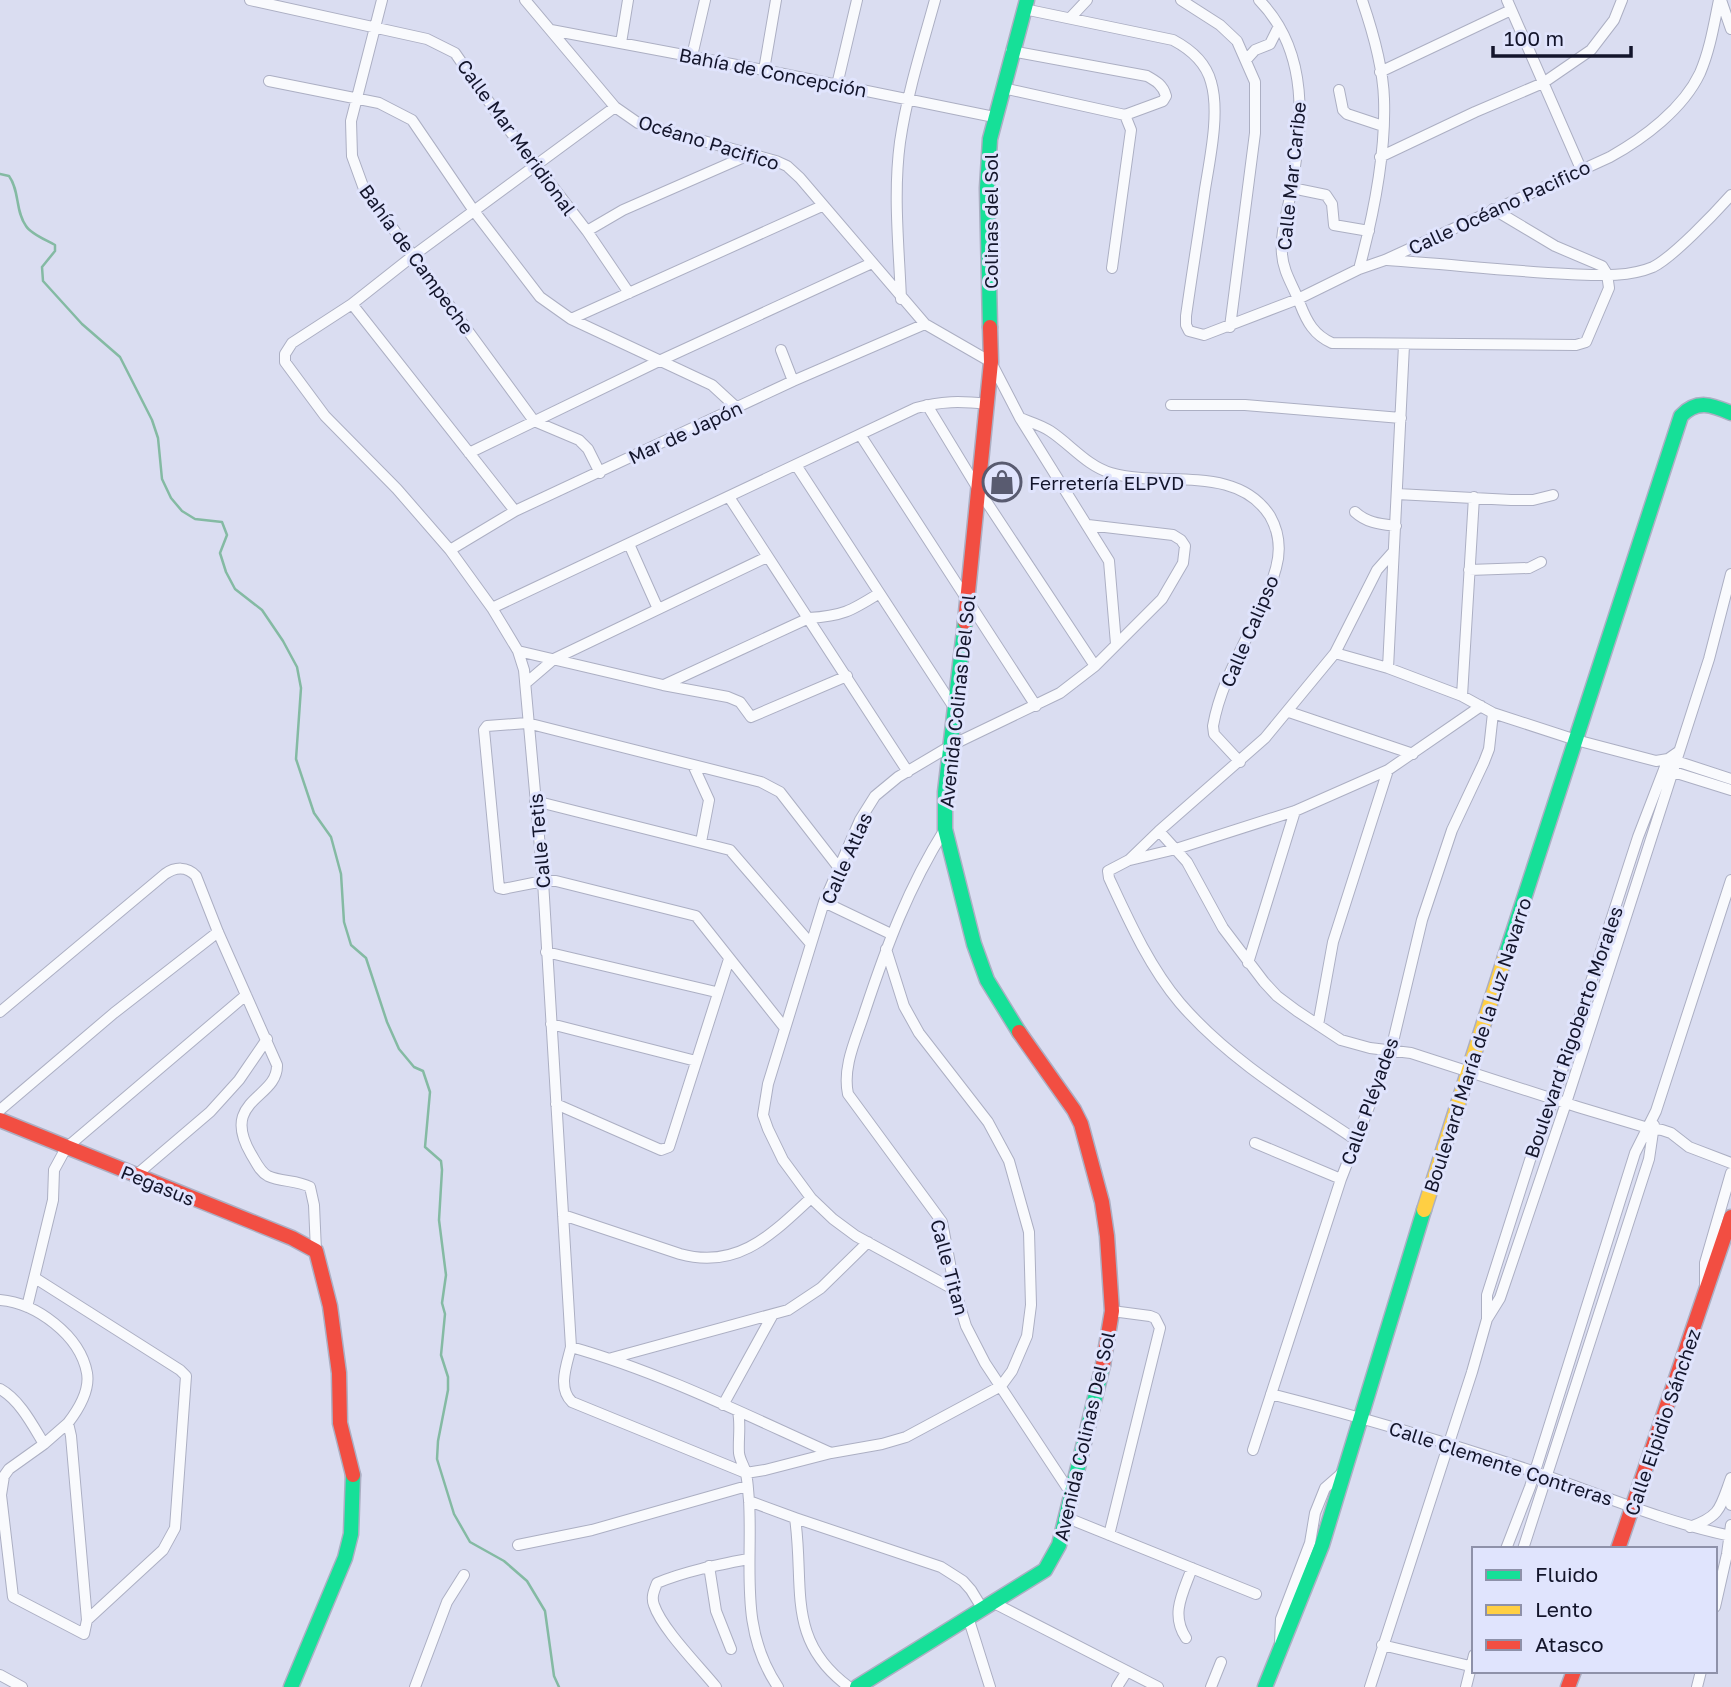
<svg xmlns="http://www.w3.org/2000/svg" width="1731" height="1687" font-family="'Golos Text',sans-serif">
  <rect width="100%" height="100%" fill="#daddf1"/>
  <g fill="none" stroke-linecap="round" stroke-linejoin="round">
    <!-- stream -->
    <path stroke="#84baa3" stroke-width="2.5" d="M0,174L9,176C20,191 15,211 26,226C31,234 46,240 55,245V251L42,267L43,281L82,324L120,357L152,420L158,438L162,479L171,498L182,511L195,519L222,522L227,535L220,553L226,572L235,589L262,610L283,641L297,667L301,688L296,759L314,813L331,837L341,874L344,922L351,945L366,958L387,1022L399,1049L414,1067L423,1071L430,1092L425,1147L441,1161L442,1170L439,1220L446,1275L442,1303L445,1314L441,1355L448,1377V1390L438,1441L437,1459L454,1514L470,1542L504,1561L527,1581L545,1611L554,1676L559,1687"/>
    <defs>
      <path id="street" d="M250,0L427,39L455,53L503,122L587,231L629,293
        M382,0L351,121L352,156L364,189L534,421L579,440L588,449L600,473
        M525,0L615,107L638,123L776,161L787,166L800,178L925,324L991,362L1020,418L1109,561L1116,644
        M1181,0L1220,25L1237,41L1255,82V133L1230,327
        M1259,0C1310,52 1303,125 1291,191C1288,211 1280,233 1282,254C1283,272 1294,287 1300,304C1307,322 1314,335 1332,343L1576,345L1586,342L1609,288L1607,274L1602,266L1555,246L1493,209
        M1507,0L1581,169
        M1721,0L1731,29
        M1024,9L1173,40C1190,49 1206,63 1211,82C1220,112 1210,158 1205,189C1199,231 1192,273 1186,316V325L1189,331L1204,335L1298,299L1359,269L1385,260L1610,157C1644,138 1683,109 1700,73C1710,50 1714,24 1719,0
        M1071,17L1087,0
        M551,30L764,70L994,117
        M621,43L628,0
        M692,56L705,0
        M1246,60L1255,50L1270,44L1279,26
        M764,70L776,0
        M1380,72L1511,10
        M269,81L379,103L412,120L474,211L540,297L571,319L712,385L737,408
        M837,85L857,0
        M1003,88L1125,115L1163,101L1166,96C1163,85 1156,81 1147,76L1011,51
        M1339,90L1343,110L1347,114L1383,126
        M615,107L414,255L352,304L292,343L285,354V362L325,416L397,489L450,550L492,608L518,651L524,670L543,881L571,1347C567,1364 557,1388 572,1402L746,1473
        M1380,157L1475,112L1543,83L1591,50L1614,20L1622,0
        M1292,188L1326,195L1332,204L1334,225L1369,231
        M587,231L623,210L751,154
        M1387,260C1447,264 1507,271 1568,274C1595,275 1627,278 1653,267C1673,257 1715,213 1731,195
        M1112,268L1131,130L1125,115
        M1359,269C1373,217 1386,154 1384,99C1383,66 1373,32 1362,0
        M901,299C899,248 893,194 900,142C907,94 922,47 935,0
        M352,304L515,511
        M571,319L822,206
        M781,350L793,381
        M927,405L978,489L1095,666
        M1171,405H1245L1401,418
        M1020,418C1030,422 1041,425 1050,431C1070,444 1087,466 1111,473C1162,488 1236,463 1270,516C1279,532 1281,550 1276,568C1261,622 1223,669 1213,726L1214,734L1240,762
        M861,436L1036,706
        M469,453L659,361L872,263
        M796,465L955,709
        M1397,494L1511,500H1533L1553,495
        M729,497L908,772
        M1355,512C1367,523 1380,524 1396,526
        M629,544L658,609
        M450,550L515,511L793,381L925,324
        M1469,570L1529,568L1541,562
        M492,608L916,408C941,401 961,401 986,404
        M518,651L663,685L728,697L740,702L751,717L847,676
        M1335,653L1388,668L1462,696L1493,713L1576,740L1656,761L1668,759L1676,761L1731,779
        M1388,668L1404,345
        M526,683L554,659L767,557
        M664,685L809,618C842,616 851,611 878,594
        M1462,696L1474,497
        M1289,712L1413,754
        M693,765L709,800L701,842
        M1667,770L1731,790
        M535,801L730,850L811,944
        M945,829C908,888 887,945 865,1011C857,1037 842,1066 848,1094L942,1222L955,1290L966,1326L985,1363L1070,1492
        M1159,831L1187,862L1223,928L1264,982L1277,996L1297,1011L1341,1040L1370,1048L1411,1053L1578,1107L1648,1128L1662,1130L1671,1133L1689,1147L1731,1163
        M1130,860L1176,849L1295,811L1388,770L1481,706
        M824,902L891,934
        M546,952L716,992
        M1248,963L1295,811
        M0,1012L165,874C175,867 187,866 196,876L218,932L277,1065C278,1099 219,1099 251,1154C256,1162 260,1172 268,1176C281,1182 297,1180 310,1187L314,1205L316,1251
        M551,1024L696,1061
        M1318,1025L1333,942L1388,770
        M784,1027L696,916L556,881H543L503,889L499,888L484,730L487,726L527,723L761,782L780,792L839,868
        M556,1104L661,1150L669,1147L729,959
        M0,1110L114,1013L218,932
        M1356,1140C1295,1099 1229,1060 1180,1003C1149,966 1129,921 1109,878L1108,871L1129,860L1159,831L1265,738L1335,653L1377,570L1393,552
        M1255,1143L1341,1179
        M135,1176L210,1112L239,1080L267,1039
        M563,1215L680,1254C738,1270 772,1234 811,1198
        M35,1278L180,1370L186,1376L175,1528L163,1550L87,1620
        M1705,1285V1263L1731,1173
        M955,1290L856,1236L833,1219L811,1198L783,1160L768,1129L763,1115L768,1084L824,902L860,820L875,796L898,777L952,745L1060,693L1095,666L1162,599L1183,563L1185,546L1181,540L1173,535L1088,525
        M0,1300C36,1303 80,1335 87,1373C90,1390 78,1410 68,1423L71,1436L87,1620L84,1634L13,1597L1,1495L4,1476L9,1469L44,1444L68,1423
        M27,1307L53,1200L54,1170L66,1148L246,995
        M1487,1319L1500,1298L1566,1103L1709,659L1731,574
        M571,1347C660,1372 746,1415 831,1453
        M612,1358L788,1310L821,1288L868,1242
        M0,1389C20,1400 33,1426 44,1444
        M1271,1394C1361,1417 1450,1443 1538,1473C1602,1495 1664,1522 1731,1536
        M723,1405L772,1316
        M738,1411C741,1426 738,1439 739,1453C740,1461 745,1467 746,1474C748,1482 748,1492 749,1500C753,1567 738,1628 778,1687
        M1253,1450L1341,1179L1391,1050L1422,920L1452,830L1484,762L1489,749L1493,713
        M746,1473L765,1470L831,1453L882,1444L906,1437L1001,1386L1012,1371L1027,1336L1031,1305L1029,1232L1009,1161L988,1122L919,1033L904,1006L886,949
        M1731,1486V1505
        M749,1501L795,1518C805,1587 785,1640 849,1687
        M1065,1517L1256,1594
        M795,1518L941,1567L963,1581L971,1590L982,1608
        M1690,1527C1721,1516 1720,1508 1731,1478
        M1109,1535L1160,1328L1155,1318L1150,1316L1112,1311
        M518,1545L592,1530L747,1486
        M1506,1549L1530,1487L1635,1153L1656,1111L1731,880
        M1523,1549L1649,1159L1654,1125
        M709,1566L716,1611L731,1649
        M992,1602L1158,1687
        M1715,1607L1727,1554L1731,1525
        M968,1617L990,1687
        M1186,1638C1170,1614 1183,1593 1192,1568
        M1280,1643L1281,1619L1310,1543L1315,1513L1325,1488L1341,1474
        M1382,1645L1474,1667
        M0,1675L22,1687
        M415,1687L447,1602L464,1575
        M716,1687C699,1666 662,1629 654,1605C651,1597 654,1591 657,1583C686,1571 717,1565 748,1559
        M1117,1687L1127,1671
        M1211,1687L1221,1662
        M1370,1687L1472,1372L1487,1319V1295L1530,1160L1548,1114L1638,837L1668,759L1678,752
        M1466,1687L1474,1655
        M1697,1687L1701,1671"/>
      <path id="fast" d="M990,327L987,188L990,139L1027,0
        M965,622L945,792V829L974,944L987,980L1019,1032
        M1505,957L1681,416C1697,399 1712,405 1731,413
        M291,1687L345,1558L351,1534L353,1475
        M857,1687L1045,1570L1059,1545L1103,1365
        M1265,1687L1322,1545L1424,1210"/>
      <path id="slow" d="M1424,1210L1505,957"/>
      <path id="jam" d="M965,622L991,362L990,327
        M1019,1032L1074,1110L1081,1124L1102,1202L1107,1236L1112,1311L1103,1365
        M0,1120L292,1238L316,1251L330,1306L339,1373L340,1423L353,1475
        M1618,1549L1731,1217
        M1568,1687L1574,1671"/>
    </defs>
    <!-- street casing -->
    <use href="#street" stroke="#acafc3" stroke-width="12"/>
    <!-- fast casing -->
    <use href="#fast" stroke="#acafc3" stroke-width="17"/>
    <!-- slow casing -->
    <use href="#slow" stroke="#acafc3" stroke-width="17"/>
    <!-- jam casing -->
    <use href="#jam" stroke="#acafc3" stroke-width="17"/>
    <!-- street -->
    <use href="#street" stroke="#f9fafd" stroke-width="10"/>
    <!-- fast -->
    <use href="#fast" stroke="#16e098" stroke-width="14"/>
    <!-- slow -->
    <use href="#slow" stroke="#ffcf43" stroke-width="14"/>
    <!-- jam -->
    <use href="#jam" stroke="#f24e42" stroke-width="14"/>
  </g>
  <!-- icons -->
  <defs>
    <symbol id="shop-ring" viewBox="-11 -11 22 22"><circle r="9.5" fill="#e0e4fd" stroke="#595b70" stroke-width="1.5"/><path d="M-5-2.5h2.3a2.7 3.5 0 0 1 5.4 0H5L5.5 6h-11ZM-1.5-2.5h3a1.5 2.3 0 0 0-3 0Z" fill="#595b70"/></symbol>
  </defs>
  <g fill-rule="evenodd">
    <use href="#shop-ring" x="980" y="460" width="44" height="44"/>
  </g>
  <g text-anchor="middle" dominant-baseline="central" stroke-width="6" stroke-linejoin="round" paint-order="stroke">
    <!-- street labels -->
    <g font-size="19" fill="#13152b" stroke="#e0e4fd">
      <text transform="translate(773 72) rotate(11)">Bahía de Concepción</text>
      <text transform="translate(517 137) rotate(54)">Calle Mar Meridional</text>
      <text transform="translate(709 142) rotate(17)">Océano Pacifico</text>
      <text transform="translate(1291 176) rotate(-84)">Calle Mar Caribe</text>
      <text transform="translate(1499 207) rotate(-25)">Calle Océano Pacifico</text>
      <text transform="translate(990 221) rotate(-90)">Colinas del Sol</text>
      <text transform="translate(417 259) rotate(54)">Bahía de Campeche</text>
      <text transform="translate(685 432) rotate(-25)">Mar de Japón</text>
      <text transform="translate(1249 631) rotate(-67)">Calle Calipso</text>
      <text transform="translate(957 701) rotate(-84)">Avenida Colinas Del Sol</text>
      <text transform="translate(539 841) rotate(-95)">Calle Tetis</text>
      <text transform="translate(846 858) rotate(-66)">Calle Atlas</text>
      <text transform="translate(1573 1032) rotate(-71)">Boulevard Rigoberto Morales</text>
      <text transform="translate(1477 1045) rotate(-72)">Boulevard María de la Luz Navarro</text>
      <text transform="translate(1369 1101) rotate(-70)">Calle Pléyades</text>
      <text transform="translate(158 1185) rotate(22)">Pegasus</text>
      <text transform="translate(950 1267) rotate(75)">Calle Titan</text>
      <text transform="translate(1662 1422) rotate(-71)">Calle Elpidio Sánchez</text>
      <text transform="translate(1084 1436) rotate(-77)">Avenida Colinas Del Sol</text>
      <text transform="translate(1501 1463) rotate(18)">Calle Clemente Contreras</text>
    </g>
    <!-- poi labels -->
    <g font-size="19" fill="#13152b" stroke="#e0e4fd" text-anchor="start">
      <text x="1029" y="482">Ferretería ELPVD</text>
    </g>
  </g>
  <!-- legend -->
  <rect x="1472" y="1547" width="245" height="126" fill="#e0e4fd" stroke="#8e91a9" stroke-width="2"/>
  <rect x="1486" y="1570" width="35" height="10" fill="#16e098" stroke="#8e91a9" stroke-width="2"/>
  <text x="1535" y="1582" font-size="21" fill="#13152b">Fluido</text>
  <rect x="1486" y="1605" width="35" height="10" fill="#ffcf43" stroke="#8e91a9" stroke-width="2"/>
  <text x="1535" y="1617" font-size="21" fill="#13152b">Lento</text>
  <rect x="1486" y="1640" width="35" height="10" fill="#f24e42" stroke="#8e91a9" stroke-width="2"/>
  <text x="1535" y="1652" font-size="21" fill="#13152b">Atasco</text>
  <!-- scale -->
  <path d="M1493 46v10h138v-10" fill="none" stroke="#13152b" stroke-width="3.5"/>
  <text x="1504" y="46" font-size="21" fill="#13152b" stroke="#e0e4fd" stroke-width="5" paint-order="stroke">100 m</text>
</svg>
